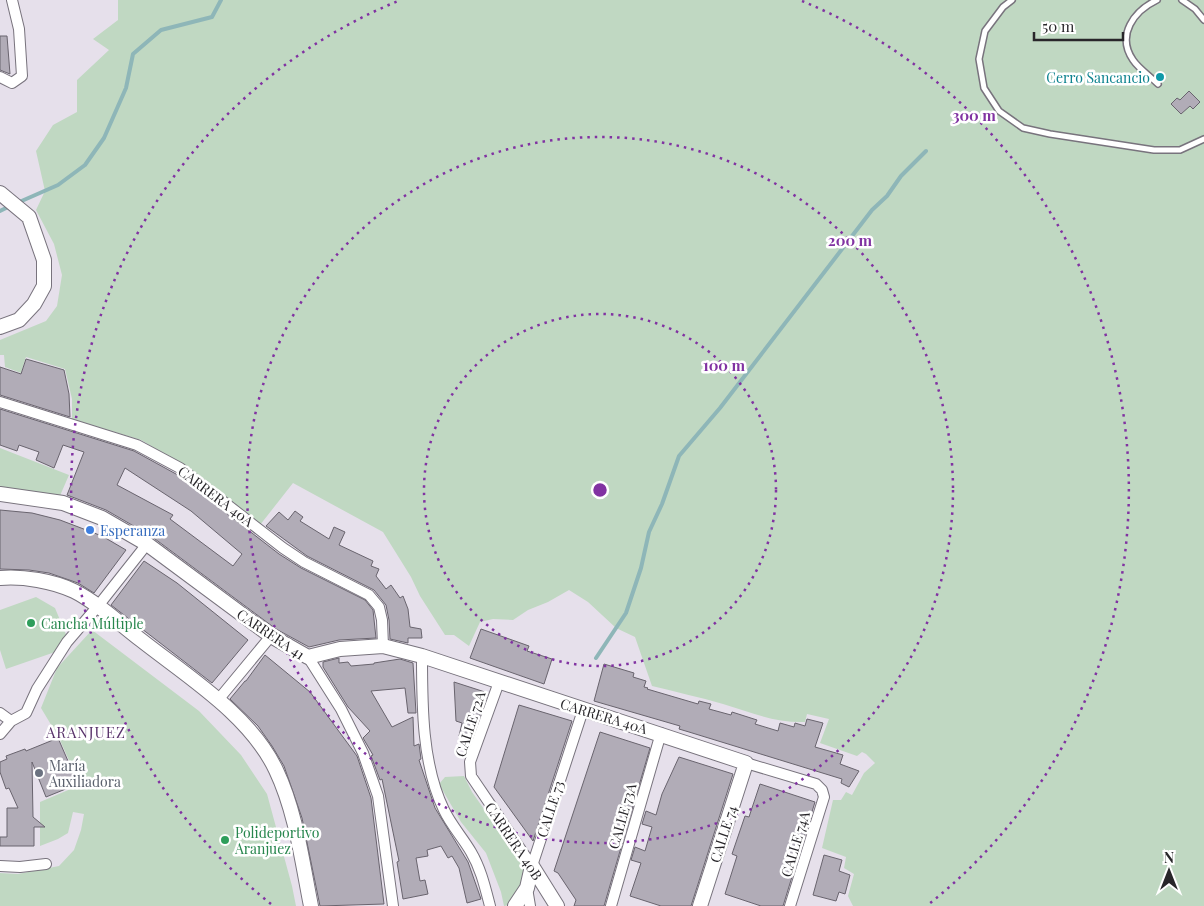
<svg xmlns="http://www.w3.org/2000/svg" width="1204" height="906" font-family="'Playfair Display',serif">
  <rect width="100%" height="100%" fill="#e6e0eb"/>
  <!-- green -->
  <path fill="#c0d8c2" d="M118,0H1204V906H853L848,896L854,874L844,868L846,857L822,848L833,800H841L846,792L852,795L864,773L875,763L866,754L862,752L857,756L820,743L829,719L807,714L805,722C775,723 750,712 723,704C699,697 676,692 652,686L635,637L616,628L588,602L569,590L548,602L528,610L513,620L493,619L480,622L469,646L454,635H445L420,596L411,577L383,532L293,483L260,525L178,462L141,440L72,419V399L65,369L26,357L21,373L5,367L4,355H0V340L46,321L57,306L62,275L54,244L36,210L45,191L36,151L53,125L77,112V80L109,50L93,39L118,20Z
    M0,448L69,475L59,498L0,494Z
    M36,597L55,608L67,637L58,651L6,669L0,650V610Z
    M92,630L199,711L241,755L267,794L292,886L296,906H0V873L18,874L59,866L74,850L81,830L84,814L73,812L68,833L58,839L40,846V802L80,785L59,738L41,708L57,668Z
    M464,776L472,792L526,869C526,872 527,875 527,877C525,886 513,905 504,906L501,892L486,853L461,822L439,784L445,777Z"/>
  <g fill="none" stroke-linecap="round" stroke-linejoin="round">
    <!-- stream -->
    <path stroke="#8eb6b8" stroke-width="4" d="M17,203L58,185L85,165L104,138L126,88L133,54L161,30L212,17L221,0
      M0,211L10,206
      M596,658L626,613L641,568L649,532L662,504L679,456L720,408L872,210L887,196L901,176L926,151"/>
  </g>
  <!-- building -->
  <path fill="#b1acb7" stroke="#69646e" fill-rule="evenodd" d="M0,36H7L10,74L0,70Z
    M1189,91L1200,102L1193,109L1190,106L1181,114L1171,104L1177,98L1180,100Z
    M26,359L64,370L69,394L70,417L0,395V367L21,374Z
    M0,409L134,451L176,474L279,554L301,568L365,600L373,610L376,638L339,640L309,647L276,629L151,536L106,510L67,495L84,452L63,445L54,468L36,460L39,452L19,445L17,451L0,445ZM125,468L191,511L242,554L233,566L170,519L173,515L117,485Z
    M0,510L32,513L60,520L102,536L126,550L94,593L78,583L49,573L29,570L0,569Z
    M295,511L303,517L300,521L329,539L334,527L345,532L339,545L373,561L371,566L379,569L376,576L386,589L391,585L400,598L403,596L408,609L410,627L421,629L422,638H408V643L390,639L389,620L386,605L374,590L307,556L266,526L279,512L288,520Z
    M144,561L177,583L248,640L212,683L111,605Z
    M481,629L529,646L527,651L552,659L544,684L470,658Z
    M265,655L310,692L357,756L371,798L384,904L320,906L302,818L284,766L272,746L258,726L230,699L245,681H246Z
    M339,658V663L348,662L351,666L374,664V663L400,659L413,663L416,713H408L405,688L371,691L392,727L413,717L414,746L419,744L421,759L419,760L435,808L468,862L481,899L467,903L459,868L452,856L448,858L441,846L427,850L428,856L416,858L420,881L425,880L428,894L403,899L397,862L399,861L382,779L380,780L371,756L373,755L363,738L370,731L348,707L323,667V662Z
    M604,664L634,673L633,677L646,681L644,687L648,688L647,689L698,704L699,701L711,704L709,709L731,715L732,712L757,720L755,724L778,731L780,723L794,727L795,723L805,726L807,719L823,723L815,747L843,755L840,764L859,771L849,787L841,783L842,779L689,732L679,729L680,726L594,701Z
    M454,682L488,693L470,742L459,736L462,723L456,721Z
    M519,705L572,721L533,841L494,787Z
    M600,732L650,748L604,906H574L576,900L558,873L554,871Z
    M58,738L78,784L46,797L32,762L33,817L45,827H34V846H0V837H7V808H18L9,788L6,789L0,772V762L7,759L6,756L25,749L26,751Z
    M679,757L733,774L691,906H661L630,896L641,863L631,860L635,847L645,851L652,827L642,824L646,811L656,815L662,794Z
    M760,784L815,802L783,906H761L725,894L737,856L732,854L745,816L749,817Z
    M824,855L842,860L839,871L850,875L845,894L839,892L836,901L813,895Z"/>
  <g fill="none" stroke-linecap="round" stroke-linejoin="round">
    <defs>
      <path id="lane" d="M1012,0L1003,7L985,31L979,59L984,88L999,111L1023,128L1050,134L1154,150H1180L1204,139
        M1157,0C1134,11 1116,35 1133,60C1139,69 1150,76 1158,84
        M1182,0L1195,9L1204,20"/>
      <path id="street" d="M0,77L12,83L22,76L19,29L12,0
        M0,402L137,445L180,468L283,548L304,562L369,595L379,607L382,620L383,646
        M422,656C422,705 422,765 444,810C451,825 463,838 471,852C481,869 485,887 490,906
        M308,657L341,709L363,753L378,796L393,906
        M499,682L470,762L471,776L532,866
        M218,700L271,636
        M0,713L11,721
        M0,734L11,721L26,713L37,689L67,642L98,606L147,544
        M746,763L816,784L822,790L824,797L790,906
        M0,866L20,867L46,864
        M532,866L583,710
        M527,888L530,906
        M611,906L661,733"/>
      <path id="secondary" d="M0,193L29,217L44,260V286L34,304L19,320L0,327
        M0,494L63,503L102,518L147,544L271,636L308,657L340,649L383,646L422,656L746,763L700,906
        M0,578C23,576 53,581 74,591C98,603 120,624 141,640C188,677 250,715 276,770C296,812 302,861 311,906
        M532,866L557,906
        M515,906L527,888L532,866"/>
    </defs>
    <!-- lane casing -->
    <use href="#lane" stroke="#78737d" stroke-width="8"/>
    <!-- street casing -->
    <use href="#street" stroke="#78737d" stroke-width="12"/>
    <!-- secondary casing -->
    <use href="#secondary" stroke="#78737d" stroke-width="16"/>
    <!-- lane -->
    <use href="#lane" stroke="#fff" stroke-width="5"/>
    <!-- street -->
    <use href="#street" stroke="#fff" stroke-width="10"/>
    <!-- secondary -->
    <use href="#secondary" stroke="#fff" stroke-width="14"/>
  </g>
  <!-- distance rings -->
  <g fill="none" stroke="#8132a2" stroke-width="2.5" stroke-dasharray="2.5 5">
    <circle cx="600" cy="490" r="176"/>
    <circle cx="600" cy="490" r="353"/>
    <path d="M271 904A529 529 0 0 1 398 1M802 1A529 529 0 0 1 929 904"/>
  </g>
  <!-- markers -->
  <circle fill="#0f9aa8" stroke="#fff" stroke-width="2" cx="1160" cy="77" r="5"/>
  <circle fill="#3f7fe0" stroke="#fff" stroke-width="2" cx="90" cy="530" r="5"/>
  <g fill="#2e9e5b" stroke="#fff" stroke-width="2">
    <circle cx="31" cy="623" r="5"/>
    <circle cx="225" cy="840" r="5"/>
  </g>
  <circle fill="#6b7280" stroke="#fff" stroke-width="2" cx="39" cy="773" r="5"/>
  <g text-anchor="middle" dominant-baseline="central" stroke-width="5" stroke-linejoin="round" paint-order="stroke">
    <!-- culture labels -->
    <g font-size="14" fill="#0d838f" stroke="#fff" text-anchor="end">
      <text x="1150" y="77">Cerro Sancancio</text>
    </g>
    <!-- street labels -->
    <g font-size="14" fill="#28262a" stroke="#fff">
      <text transform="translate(216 496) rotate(37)">CARRERA 40A</text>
      <text transform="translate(271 634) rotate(34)">CARRERA 41</text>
      <text transform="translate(604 716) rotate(17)">CARRERA 40A</text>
      <text transform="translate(470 724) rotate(-72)">CALLE 72A</text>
      <text transform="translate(550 809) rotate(-72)">CALLE 73</text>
      <text transform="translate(622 816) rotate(-74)">CALLE 73A</text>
      <text transform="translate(723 834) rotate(-72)">CALLE 74</text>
      <text transform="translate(514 841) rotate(56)">CARRERA 40B</text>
      <text transform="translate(795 844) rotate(-73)">CALLE 74A</text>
    </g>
    <!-- shop labels -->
    <g font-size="14" fill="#366cbe" stroke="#fff" text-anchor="start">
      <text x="100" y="530">Esperanza</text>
    </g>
    <!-- leisure labels -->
    <g font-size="14" fill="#27864d" stroke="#fff" text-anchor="start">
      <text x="41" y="623">Cancha Múltiple</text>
      <text x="235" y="832">Polideportivo<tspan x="235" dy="16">Aranjuez</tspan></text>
    </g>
    <!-- worship labels -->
    <g font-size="14" fill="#5b616d" stroke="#fff" text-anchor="start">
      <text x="49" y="765">María<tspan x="49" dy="16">Auxiliadora</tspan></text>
    </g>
    <!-- neighbourhood labels -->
    <g font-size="15" letter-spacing="1" fill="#59336b" stroke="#fff">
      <text x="86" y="732">ARANJUEZ</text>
    </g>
  </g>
  <circle cx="600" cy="490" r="8" fill="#8132a2" stroke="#fff" stroke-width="2.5"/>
  <g font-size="15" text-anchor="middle" font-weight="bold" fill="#8132a2" stroke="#fff" stroke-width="5" stroke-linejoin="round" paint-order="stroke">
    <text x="974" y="121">300 m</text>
    <text x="850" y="246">200 m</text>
    <text x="724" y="371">100 m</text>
  </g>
  <!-- north arrow -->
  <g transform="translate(1169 871)" stroke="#ffffff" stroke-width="4" paint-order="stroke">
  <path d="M0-4L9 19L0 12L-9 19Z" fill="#28262a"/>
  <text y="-8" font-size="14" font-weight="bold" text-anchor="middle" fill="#28262a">N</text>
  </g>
  <!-- scale -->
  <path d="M1034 32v8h89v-8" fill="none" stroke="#28262a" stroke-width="2.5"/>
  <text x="1042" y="32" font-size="15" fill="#28262a" stroke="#ffffff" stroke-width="4" paint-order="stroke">50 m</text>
</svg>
